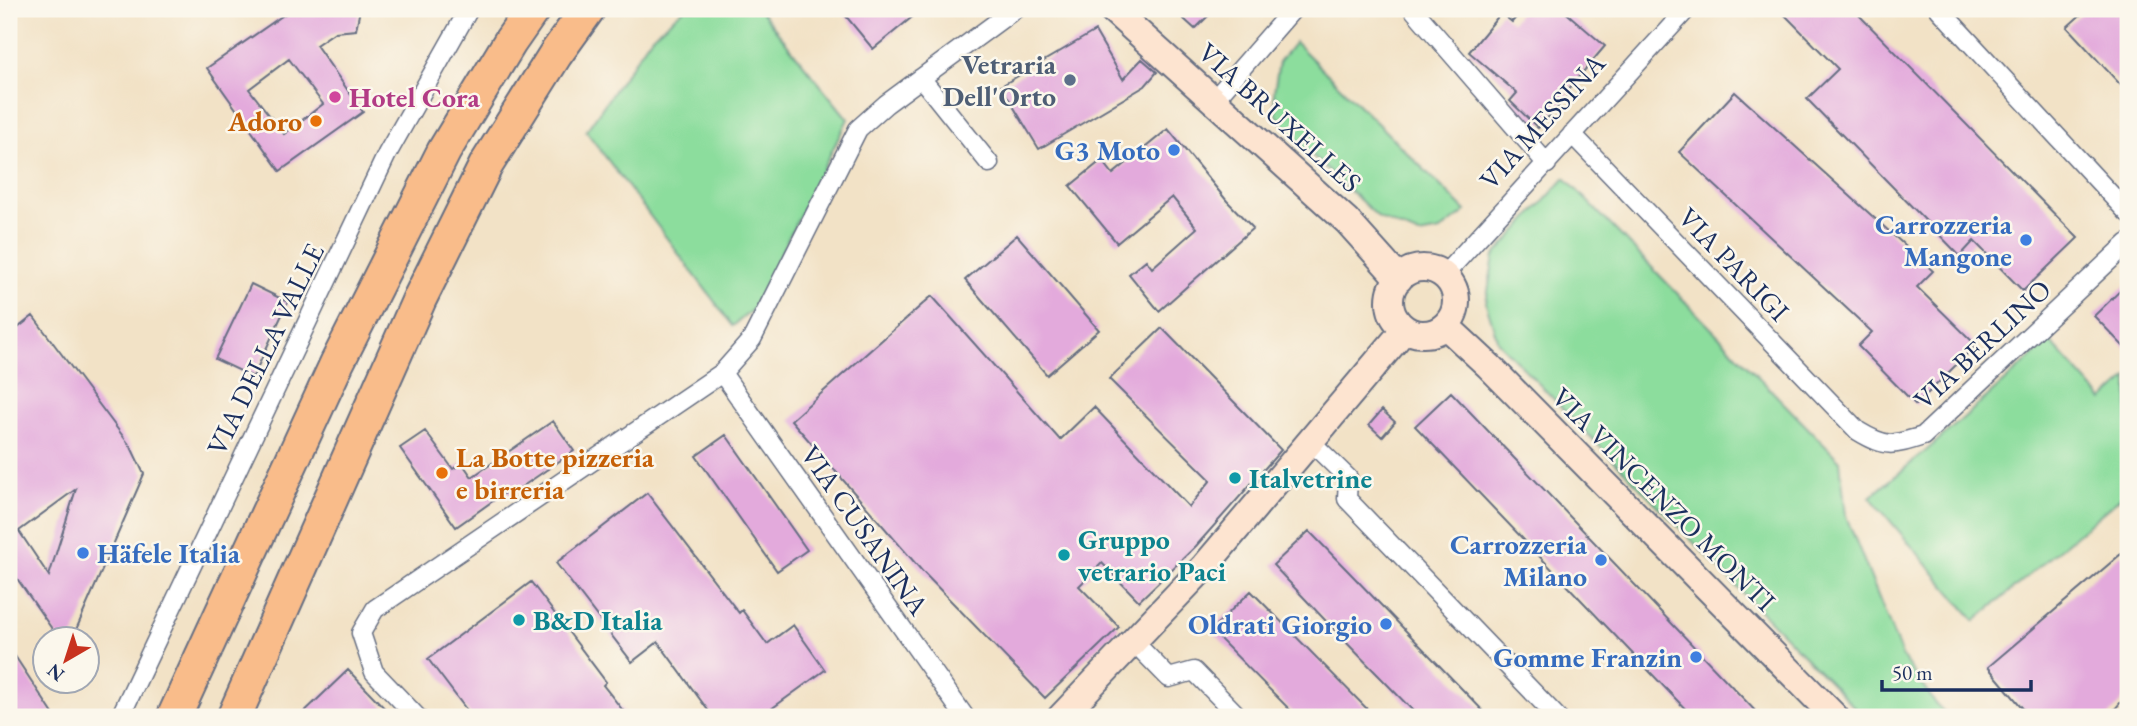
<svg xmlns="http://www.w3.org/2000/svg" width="2137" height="726" font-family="'EB Garamond',serif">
  <rect width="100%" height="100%" fill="#fbf7ec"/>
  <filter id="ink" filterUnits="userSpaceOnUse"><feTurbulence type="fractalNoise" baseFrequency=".0143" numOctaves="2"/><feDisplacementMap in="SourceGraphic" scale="14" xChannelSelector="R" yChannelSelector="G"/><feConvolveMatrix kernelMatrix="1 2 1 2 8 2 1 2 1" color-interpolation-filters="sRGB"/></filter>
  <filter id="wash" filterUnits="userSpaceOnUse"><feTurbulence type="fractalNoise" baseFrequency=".00686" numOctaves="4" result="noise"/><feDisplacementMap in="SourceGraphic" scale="28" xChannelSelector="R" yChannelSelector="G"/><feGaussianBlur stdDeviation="1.57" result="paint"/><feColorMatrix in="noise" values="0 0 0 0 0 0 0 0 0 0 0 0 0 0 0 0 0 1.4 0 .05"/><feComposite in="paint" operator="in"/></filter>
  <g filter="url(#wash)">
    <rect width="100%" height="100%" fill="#f2e2c6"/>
    <!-- green -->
    <path fill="#8cdd9d" stroke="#54867e" stroke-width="2" d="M684,9H759L848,119L753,309L733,326L586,131L652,36Z
      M1295,42L1466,211L1440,231L1419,235L1379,218L1293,137L1276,114L1274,92L1279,62Z
      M1565,178L1840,461L1846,516L1903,658L1937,705L1949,717H1864L1498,342L1486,303L1494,256Z
      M2050,341L2103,400L2128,378V491L1975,621L1870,497L1927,450Z"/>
    <g id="blocks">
      <!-- building -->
      <path fill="#e3aadc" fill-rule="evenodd" d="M292,9H360L356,30L335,32L316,45L363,112L280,171L207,68ZM289,59L323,104L284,134L249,89Z
        M840,9H922L873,49Z
        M1173,9H1215L1195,29Z
        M1523,9H1562L1605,46L1566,92L1569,95L1538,128L1510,101L1517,93L1469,52L1501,13L1512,22Z
        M1779,9H1853L2078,238L2023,291L1974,241L1960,256L1807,99L1838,69Z
        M2087,9H2128V93L2067,27Z
        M1095,31L1123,79L1142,59L1157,72L1145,86L1039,149L1001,86Z
        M1735,92L1933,271L1917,287L1976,345L1916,405L1858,346L1872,332L1679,152Z
        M1168,129L1227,201L1253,228L1159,311L1129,274L1146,260L1152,268L1197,228L1172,197L1117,243L1070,186L1102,160L1113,174Z
        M1017,235L1099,330L1047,375L965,280Z
        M2128,283V351L2094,316Z
        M251,284L288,302L253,377L215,359Z
        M932,296L1060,440L1094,407L1189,507L1211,480L1109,379L1162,328L1281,450L1196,546L1139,601L1102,563L1079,586L1119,627L1045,698L922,571L791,420Z
        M33,316L131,447L144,474L72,639H59L9,567V335ZM76,489L49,576L19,531Z
        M1451,392L1761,717H1693L1415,426Z
        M1382,410L1395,422L1382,437L1369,425Z
        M553,421L574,451L510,495L507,491L456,527L400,448L425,431L453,469L462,463L472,477Z
        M726,435L807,550L777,571L696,456Z
        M647,493L739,613L742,610L767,644L793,625L825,670L760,717H713L658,642L632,662L556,563Z
        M1309,531L1349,572L1489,717H1419L1342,638L1273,565Z
        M2121,554L2128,562V694L2108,717H2030L1988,667Z
        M531,582L606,682L603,685L628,717H472L428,659Z
        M1251,591L1375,717H1297L1211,630Z
        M9,647L55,717H9Z
        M348,670L393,717H299Z"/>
    </g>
  </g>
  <g filter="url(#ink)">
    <use href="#blocks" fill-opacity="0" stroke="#666e82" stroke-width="2"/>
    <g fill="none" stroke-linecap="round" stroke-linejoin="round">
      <defs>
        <path id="street" d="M1413,9L1547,164
          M1939,9L2128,213
          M921,78L989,163
          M1213,101L1293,9
          M1572,134L1858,431C1886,448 1892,446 1923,436L2128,243
          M1444,275L1687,9
          M722,373L965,717
          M1311,442L1348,478L1347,499L1557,717
          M1133,641L1169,678L1194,671L1239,717
          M120,717L387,154L469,9
          M417,717L374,672L361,633L375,609L722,373L752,339L858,129L886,104L1015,9"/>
        <path id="secondary" d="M1112,9L1347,221L1399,279
          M1390 301a33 33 0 1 1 66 0a33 33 0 1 1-66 0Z
          M1446,326L1489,366L1835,717
          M1061,717L1205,566L1405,329"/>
        <path id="highway" d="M174,717L337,363L444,151L510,42L533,9
          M234,717L419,300L486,165L555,55L588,9"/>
      </defs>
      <!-- street casing -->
      <use href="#street" stroke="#666e82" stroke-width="21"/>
      <!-- secondary casing -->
      <use href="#secondary" stroke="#666e82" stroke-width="30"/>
      <!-- highway casing -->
      <use href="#highway" stroke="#666e82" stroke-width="37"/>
      <!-- street -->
      <use href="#street" stroke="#fff" stroke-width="18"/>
      <!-- secondary -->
      <use href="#secondary" stroke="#fde4d0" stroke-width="26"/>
      <!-- highway -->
      <use href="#highway" stroke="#f9bc8a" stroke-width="33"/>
    </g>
  </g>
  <!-- markers -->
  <circle fill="#5c6f8a" stroke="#fbf7ec" stroke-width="2.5" cx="1070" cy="80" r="7"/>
  <circle fill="#d1479c" stroke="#fbf7ec" stroke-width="2.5" cx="335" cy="97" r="7"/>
  <g fill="#e8710a" stroke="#fbf7ec" stroke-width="2.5">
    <circle cx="316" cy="121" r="7"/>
    <circle cx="442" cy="473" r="7"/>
  </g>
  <g fill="#3f7fe0" stroke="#fbf7ec" stroke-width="2.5">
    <circle cx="1174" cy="150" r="7"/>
    <circle cx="2026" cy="240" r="7"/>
    <circle cx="83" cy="553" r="7"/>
    <circle cx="1601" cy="560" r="7"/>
    <circle cx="1386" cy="624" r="7"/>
    <circle cx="1696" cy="657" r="7"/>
  </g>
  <g fill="#0f9aa8" stroke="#fbf7ec" stroke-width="2.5">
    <circle cx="1235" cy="478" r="7"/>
    <circle cx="1064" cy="555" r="7"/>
    <circle cx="519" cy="620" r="7"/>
  </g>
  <g text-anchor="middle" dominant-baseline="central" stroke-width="5" stroke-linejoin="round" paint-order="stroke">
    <!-- service labels -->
    <g font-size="28" font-weight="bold" fill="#4e5e75" stroke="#fbf7ec" text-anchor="end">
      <text x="1056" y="64">Vetraria<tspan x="1056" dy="32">Dell'Orto</tspan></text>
    </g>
    <!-- hotel labels -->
    <g font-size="28" font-weight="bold" fill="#b23c85" stroke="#fbf7ec" text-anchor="start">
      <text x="349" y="97">Hotel Cora</text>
    </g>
    <!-- street labels -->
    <g font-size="28" fill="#1b2f5e" stroke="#fbf7ec">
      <text transform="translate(1280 117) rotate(42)">VIA BRUXELLES</text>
      <text transform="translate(1542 121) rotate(-48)">VIA MESSINA</text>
      <text transform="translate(1734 264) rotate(46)">VIA PARIGI</text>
      <text transform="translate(1982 344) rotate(-43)">VIA BERLINO</text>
      <text transform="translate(265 349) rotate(-64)">VIA DELLA VALLE</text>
      <text transform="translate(1664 499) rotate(45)">VIA VINCENZO MONTI</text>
      <text transform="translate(865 530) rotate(55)">VIA CUSANINA</text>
    </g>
    <!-- food labels -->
    <g font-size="28" font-weight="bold" fill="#c56008" stroke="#fbf7ec" text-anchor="end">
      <text x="302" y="121">Adoro</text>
      <text x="456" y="457" text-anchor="start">La Botte pizzeria<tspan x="456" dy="32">e birreria</tspan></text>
    </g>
    <!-- shop labels -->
    <g font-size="28" font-weight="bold" fill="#366cbe" stroke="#fbf7ec" text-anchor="end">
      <text x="1160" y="150">G3 Moto</text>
      <text x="2012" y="224">Carrozzeria<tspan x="2012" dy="32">Mangone</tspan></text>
      <text x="1587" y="544">Carrozzeria<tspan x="1587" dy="32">Milano</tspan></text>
      <text x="97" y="553" text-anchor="start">Häfele Italia</text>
      <text x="1372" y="624">Oldrati Giorgio</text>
      <text x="1682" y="657">Gomme Franzin</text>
    </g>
    <!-- culture labels -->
    <g font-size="28" font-weight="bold" fill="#0d838f" stroke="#fbf7ec" text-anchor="start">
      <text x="1249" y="478">Italvetrine</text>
      <text x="1078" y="539">Gruppo<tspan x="1078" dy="32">vetrario Paci</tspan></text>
      <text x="533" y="620">B&amp;D Italia</text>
    </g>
  </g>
  <!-- margin -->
  <rect width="2137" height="726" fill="none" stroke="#fbf7ec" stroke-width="35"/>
  <!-- north arrow -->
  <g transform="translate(66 660) rotate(219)"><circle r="33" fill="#fbf7ec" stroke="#a1a7b3" stroke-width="2"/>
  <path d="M0-5L12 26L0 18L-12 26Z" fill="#c8321e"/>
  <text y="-10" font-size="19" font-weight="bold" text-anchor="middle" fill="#1b2f5e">N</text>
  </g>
  <!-- scale -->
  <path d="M1882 680v10h149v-10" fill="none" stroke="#1b2f5e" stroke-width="3.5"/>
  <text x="1892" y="680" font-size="21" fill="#1b2f5e" stroke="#fbf7ec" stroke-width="5" paint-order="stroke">50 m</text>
</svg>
